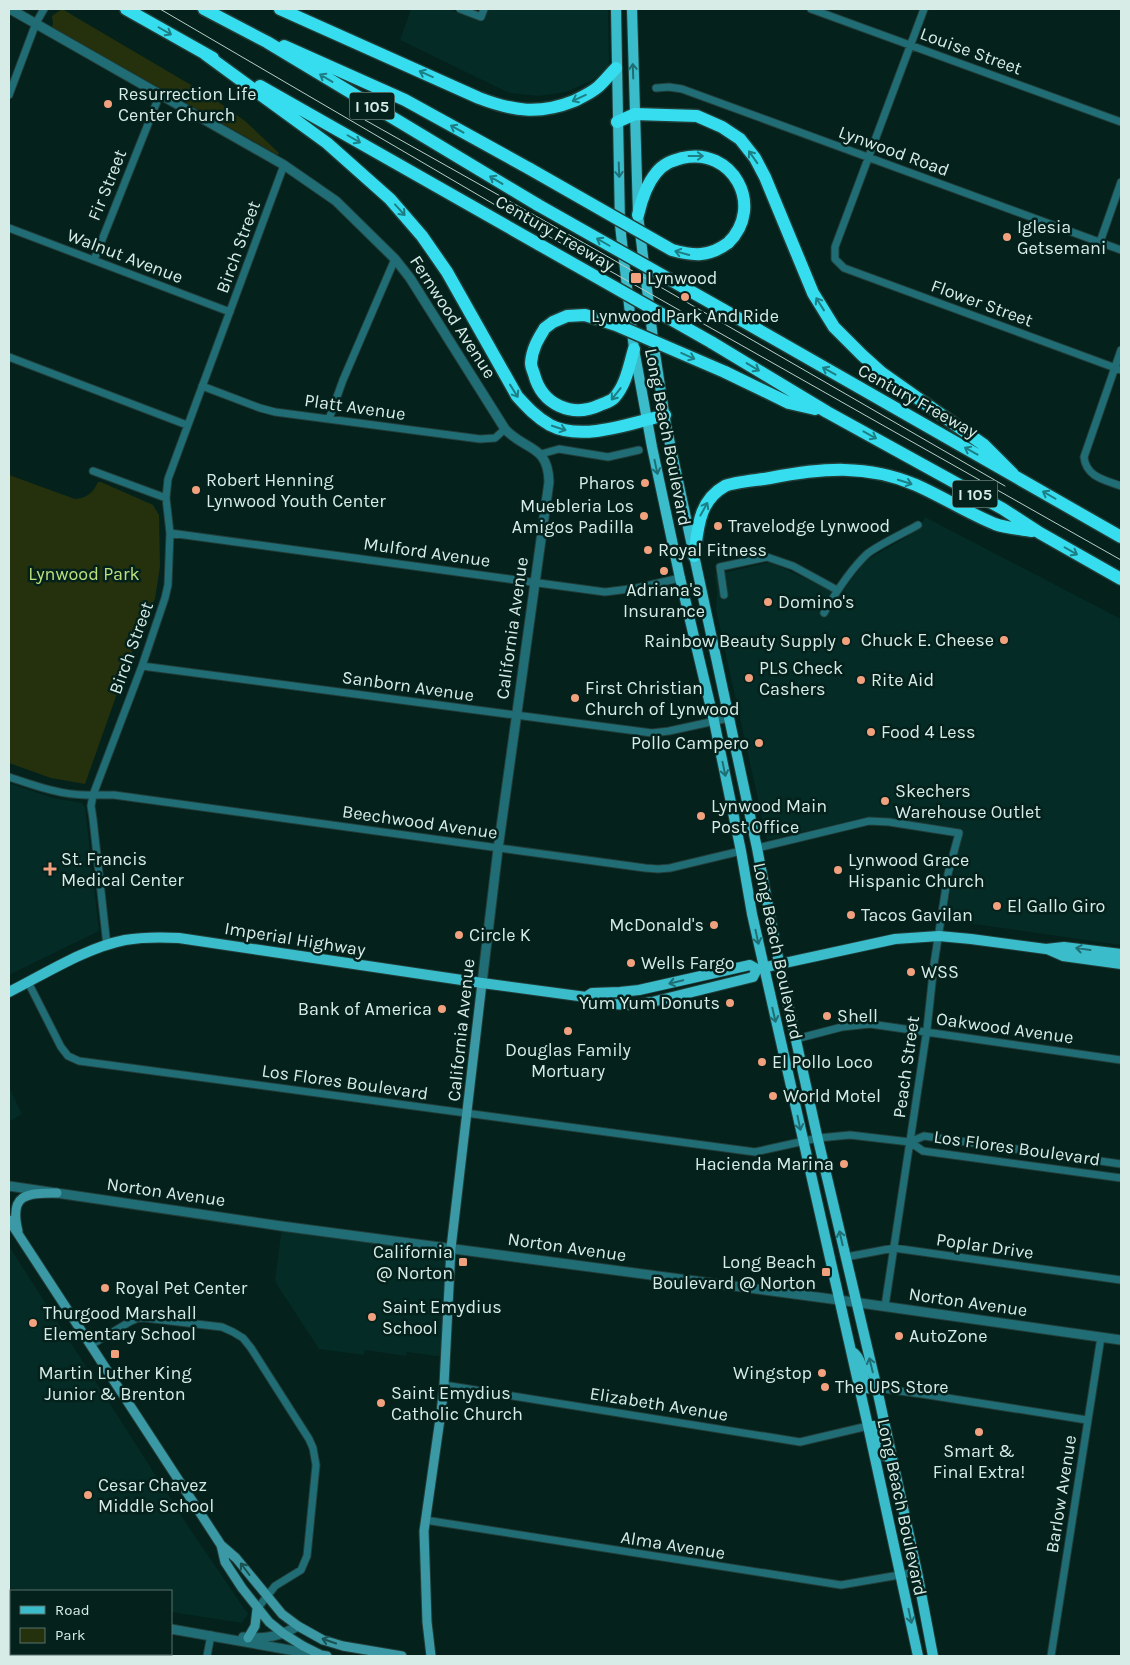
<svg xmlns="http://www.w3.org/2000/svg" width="1130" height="1665" font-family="Karla,sans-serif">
  <rect width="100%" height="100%" fill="#04211c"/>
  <!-- built -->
  <path fill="#042b25" d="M411,9H449L483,22L488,9H608L609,59L608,67L603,73L591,81L566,92L538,96L509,93L400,40Z
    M925,517L1121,619V945L945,920L962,830L879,817L865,818L767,840L716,610L717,591L715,575L770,562L840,595L865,561L917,531Z
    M9,783L53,798L82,803L85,807L99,931L9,975Z
    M9,1087L22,1114L9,1122Z
    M282,1227L450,1248L444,1357L407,1352L406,1356L365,1350L364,1355L319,1349L277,1285L275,1280Z
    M9,1246L190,1529L248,1614L242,1623L171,1612V1591H28L9,1588Z"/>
  <!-- green -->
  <path fill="#25310c" d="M62,9L213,98L245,121L279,153L278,155L52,27L53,24L52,16Z
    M9,475L75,499C87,498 93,493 98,482H101L153,505L159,515L160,566L155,599L130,657L85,784L51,778L9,763Z"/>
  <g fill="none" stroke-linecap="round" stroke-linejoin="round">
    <defs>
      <path id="minor" d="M460,9L481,17L484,9
        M811,9L1121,122
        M924,9L835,247V259L844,268L1121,370
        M656,88L669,87L682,89L1121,250
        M9,95L36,23L44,9
        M9,228L230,312
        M1100,242L1121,182
        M94,260L160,94
        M1121,350L1084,457C1086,477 1105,480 1121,486
        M9,357L187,425
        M202,386L260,408L275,412L480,439L495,438L505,429
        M329,419L343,380L395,259
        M541,454L559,449L608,457L639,450
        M93,471L166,498
        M170,533L605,592L637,588L680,578
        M724,595L720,567L767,557L793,566L837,590
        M824,613C836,592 849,571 867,554C878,545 904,533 918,525
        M142,666L652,733L669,731L729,718
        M9,777C33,785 60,795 86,795C95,795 104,795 114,795L645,868L658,869L670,868L741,851
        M757,848L869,821L889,822L959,833L948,874L934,964L927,1029L885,1306
        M107,946L93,819L91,806L93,795L142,666L165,598L168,585L170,533L166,498L168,479L284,165
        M28,982L61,1047L68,1056L79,1061L755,1152L818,1138L850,1135L910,1142L923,1151L1121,1178
        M796,1039L842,1027L870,1024L1121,1060
        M910,1142L924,1136L1121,1164
        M846,1257L894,1248L1121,1280
        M91,1345L131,1321L138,1318H145L222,1327L233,1332L243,1338L251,1348L309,1439L313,1448L316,1465L307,1556L301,1570L275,1586L257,1609
        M444,1385L800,1442L868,1426
        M877,1389H884L922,1394L1087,1420
        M425,1520L841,1585L917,1572
        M98,1656V1654
        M207,1656L211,1635
        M1051,1656L1101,1337"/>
      <path id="tertiary" d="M10,9L284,165L336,201L395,259L410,278L505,429C525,451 548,444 549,482L498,849L482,983
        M9,1186L281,1226L839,1300L1121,1340
        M9,1604L11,1605
        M171,1629L318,1655
        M243,1637C265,1639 279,1637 298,1626"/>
      <path id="secondary" d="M9,1220L221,1545L236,1558L282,1614L298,1626L323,1640L343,1646L402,1656
        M18,1231C9,1194 26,1193 57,1193
        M221,1545L225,1562L242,1588L269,1622L284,1634L303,1646L321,1655L327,1656
        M248,1638L255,1626L257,1609
        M431,1656L427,1622L424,1531L441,1412L444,1385L451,1248L482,983"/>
      <path id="primary" d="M616,9L620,225L634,349L652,447L680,578L714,721L741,851L752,914L868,1426L918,1656
        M632,9L638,215L654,347L666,425L757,848L779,963L816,1131L877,1389L917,1572L933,1656
        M1047,949L1063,956L1121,964
        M9,992C45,974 85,948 125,940C143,937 161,937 179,938L482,983L586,997L592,993L620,992L639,990L750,965L757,969L895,939L939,936L971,939L1046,949L1064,947L1121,954
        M586,997L590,1003L632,1005L652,1002L753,977L757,969
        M854,1353C863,1361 863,1377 866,1388L877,1389
        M868,1426H875L883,1452L885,1456L892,1459"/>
      <path id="motorway" d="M126,9L213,58
        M204,9L267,42L538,205
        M280,9L479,98C513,111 539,115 574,101C582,97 591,93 598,87C604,82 610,74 616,68
        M284,46L405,100L530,169
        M205,54L327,143L390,199L422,236L447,272L517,396C527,407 536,417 550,425C582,442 632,423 665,415
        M260,86L540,245
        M617,122L635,114L697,116L722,127L740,139L755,158L765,177L813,293L834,327L862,355L882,373L984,445L1013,474
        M638,215C641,202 647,184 656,173C663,164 671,161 682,158C732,146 766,206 728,243
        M722,309L1121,537
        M545,328C538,339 532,349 531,363C531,367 533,371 534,374C542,405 572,418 600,405C604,403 610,402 614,398C626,385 629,366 634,349
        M711,342L827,412L1003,509L1040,533L1121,579
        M725,372L789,403L815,409
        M694,556C698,529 698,501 725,486C734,482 759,480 770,478C821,468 867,464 916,485C943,497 968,513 995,524C1006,528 1020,529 1032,531"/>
    </defs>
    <!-- minor casing -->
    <use href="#minor" stroke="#223d38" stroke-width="9"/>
    <!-- tertiary casing -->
    <use href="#tertiary" stroke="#223d38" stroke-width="11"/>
    <!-- secondary casing -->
    <use href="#secondary" stroke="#223d38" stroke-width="11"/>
    <!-- primary casing -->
    <use href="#primary" stroke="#223d38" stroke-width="12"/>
    <!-- motorway casing -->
    <use href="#motorway" stroke="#223d38" stroke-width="15"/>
    <!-- minor -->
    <use href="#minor" stroke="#206d76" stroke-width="7"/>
    <!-- tertiary -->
    <use href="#tertiary" stroke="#206d76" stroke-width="9"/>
    <!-- secondary -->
    <use href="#secondary" stroke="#3a99a4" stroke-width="9"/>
    <!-- primary -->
    <use href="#primary" stroke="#3abccb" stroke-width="10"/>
    <!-- motorway -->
    <use href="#motorway" stroke="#36ddee" stroke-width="12"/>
    <!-- tram -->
    <path stroke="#b8cdc8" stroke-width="1" d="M160,9L550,237L1121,560
      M365,120L598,251L1005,486"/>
    <defs>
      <path id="motorway-bridge" d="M530,169L672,250C694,256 709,257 728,243
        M538,205L722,309
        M540,245L711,342
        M545,328L553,322L567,316L585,315L616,325L725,372"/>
    </defs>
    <!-- motorway-bridge casing -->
    <use href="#motorway-bridge" stroke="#223d38" stroke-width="15" stroke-linecap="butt"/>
    <!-- motorway-bridge -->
    <use href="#motorway-bridge" stroke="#36ddee" stroke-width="12"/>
  </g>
  <!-- one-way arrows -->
  <defs><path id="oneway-shaft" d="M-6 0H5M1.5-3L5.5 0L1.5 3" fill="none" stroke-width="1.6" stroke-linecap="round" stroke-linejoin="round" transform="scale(1.25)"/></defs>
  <g stroke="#1d7f85">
    <use href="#oneway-shaft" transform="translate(165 31) rotate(30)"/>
    <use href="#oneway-shaft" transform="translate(426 74) rotate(-156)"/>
    <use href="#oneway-shaft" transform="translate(326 78) rotate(-149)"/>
    <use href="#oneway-shaft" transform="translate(579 98) rotate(155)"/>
    <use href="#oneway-shaft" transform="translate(457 129) rotate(-151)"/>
    <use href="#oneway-shaft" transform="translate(354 139) rotate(30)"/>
    <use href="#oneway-shaft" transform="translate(696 156)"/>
    <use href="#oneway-shaft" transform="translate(753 157) rotate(-125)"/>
    <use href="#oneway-shaft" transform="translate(496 180) rotate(-149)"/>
    <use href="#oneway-shaft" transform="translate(400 210) rotate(48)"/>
    <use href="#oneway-shaft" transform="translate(603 242) rotate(-150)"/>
    <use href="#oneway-shaft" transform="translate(682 253) rotate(-165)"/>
    <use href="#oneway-shaft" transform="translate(820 304) rotate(-122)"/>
    <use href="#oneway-shaft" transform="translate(688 356) rotate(24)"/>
    <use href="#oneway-shaft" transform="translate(753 367) rotate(31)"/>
    <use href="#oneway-shaft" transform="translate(829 371) rotate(-151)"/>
    <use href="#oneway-shaft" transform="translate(514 391) rotate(58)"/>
    <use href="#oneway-shaft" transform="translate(616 394) rotate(128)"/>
    <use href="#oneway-shaft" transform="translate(559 428) rotate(18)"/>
    <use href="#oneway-shaft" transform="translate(870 435) rotate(29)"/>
    <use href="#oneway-shaft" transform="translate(971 451) rotate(-151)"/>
    <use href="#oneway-shaft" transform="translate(905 482) rotate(17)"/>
    <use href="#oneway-shaft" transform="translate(1049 495) rotate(-150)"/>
    <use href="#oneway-shaft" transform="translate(704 509) rotate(-61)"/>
    <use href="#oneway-shaft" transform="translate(1071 551) rotate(30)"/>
  </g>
  <g stroke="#1f6e74">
    <use href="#oneway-shaft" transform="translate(633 71) rotate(-92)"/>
    <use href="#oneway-shaft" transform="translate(619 170) rotate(88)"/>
    <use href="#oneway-shaft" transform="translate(656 467) rotate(78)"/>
    <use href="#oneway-shaft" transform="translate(724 769) rotate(78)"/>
    <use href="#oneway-shaft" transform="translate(757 937) rotate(78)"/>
    <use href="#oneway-shaft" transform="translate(1083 949) rotate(-172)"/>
    <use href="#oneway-shaft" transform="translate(676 982) rotate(167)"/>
    <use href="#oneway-shaft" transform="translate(774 1015) rotate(77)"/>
    <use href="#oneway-shaft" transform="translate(799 1123) rotate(78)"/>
    <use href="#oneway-shaft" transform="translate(841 1238) rotate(-103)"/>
    <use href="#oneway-shaft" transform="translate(871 1365) rotate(-104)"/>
    <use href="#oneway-shaft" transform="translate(910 1616) rotate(78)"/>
  </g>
  <g stroke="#1a5152">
    <use href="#oneway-shaft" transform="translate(245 1569) rotate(-127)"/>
    <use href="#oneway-shaft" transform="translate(329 1641) rotate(-161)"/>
  </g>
  <!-- markers -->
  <g fill="#f1a17d" stroke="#04211c" stroke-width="2">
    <circle cx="108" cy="104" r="5"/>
    <circle cx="1007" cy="237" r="5"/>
    <rect x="630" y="272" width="12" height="12" rx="2.5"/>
    <circle cx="685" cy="297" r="5"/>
    <circle cx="645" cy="483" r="5"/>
    <circle cx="196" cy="490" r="5"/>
    <circle cx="644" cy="516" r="5"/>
    <circle cx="718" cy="526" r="5"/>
    <circle cx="648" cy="550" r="5"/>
    <circle cx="664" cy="571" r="5"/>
    <circle cx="768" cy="602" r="5"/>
    <circle cx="1004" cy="640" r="5"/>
    <circle cx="846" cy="641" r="5"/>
    <circle cx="749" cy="678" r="5"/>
    <circle cx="861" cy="680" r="5"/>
    <circle cx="575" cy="698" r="5"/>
    <circle cx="871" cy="732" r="5"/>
    <circle cx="759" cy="743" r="5"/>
    <circle cx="885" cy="801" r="5"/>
    <circle cx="701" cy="816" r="5"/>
    <path d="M47.5 861.5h5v5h5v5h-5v5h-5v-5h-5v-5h5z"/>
    <circle cx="838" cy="870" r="5"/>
    <circle cx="997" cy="906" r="5"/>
    <circle cx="851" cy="915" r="5"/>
    <circle cx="714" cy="925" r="5"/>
    <circle cx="459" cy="935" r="5"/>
    <circle cx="631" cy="963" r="5"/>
    <circle cx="911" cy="972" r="5"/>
    <circle cx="730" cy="1003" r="5"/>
    <circle cx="442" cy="1009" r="5"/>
    <circle cx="827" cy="1016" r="5"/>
    <circle cx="568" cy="1031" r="5"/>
    <circle cx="762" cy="1062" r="5"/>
    <circle cx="773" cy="1096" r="5"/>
    <circle cx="844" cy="1164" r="5"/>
    <rect x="458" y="1257" width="10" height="10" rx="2.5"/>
    <rect x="821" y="1267" width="10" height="10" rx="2.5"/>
    <circle cx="105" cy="1288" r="5"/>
    <circle cx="372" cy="1317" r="5"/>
    <circle cx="33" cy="1323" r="5"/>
    <circle cx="899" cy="1336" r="5"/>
    <rect x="110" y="1349" width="10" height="10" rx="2.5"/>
    <circle cx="822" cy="1373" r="5"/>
    <circle cx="825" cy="1387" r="5"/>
    <circle cx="381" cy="1403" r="5"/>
    <circle cx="979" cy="1432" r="5"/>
    <circle cx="88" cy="1495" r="5"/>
  </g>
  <g text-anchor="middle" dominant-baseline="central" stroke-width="5" stroke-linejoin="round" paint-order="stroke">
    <!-- shield labels -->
    <g fill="#04211c" stroke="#98afaa" stroke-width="1">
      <rect x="349.5" y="92.5" width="45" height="27" rx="4"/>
      <rect x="952.5" y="480.5" width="45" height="27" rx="4"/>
    </g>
    <g font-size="16" font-weight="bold" fill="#d8ece7">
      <text x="372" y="106">I 105</text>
      <text x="975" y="494">I 105</text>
    </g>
    <!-- street labels -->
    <g font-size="18" fill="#d8ece7" stroke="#04211c">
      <text transform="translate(971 51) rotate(20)">Louise Street</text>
      <text transform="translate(894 151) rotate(20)">Lynwood Road</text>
      <text transform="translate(107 185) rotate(-68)">Fir Street</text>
      <text transform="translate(555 233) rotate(30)">Century Freeway</text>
      <text transform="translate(238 247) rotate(-70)">Birch Street</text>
      <text transform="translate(125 256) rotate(21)">Walnut Avenue</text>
      <text transform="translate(982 303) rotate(20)">Flower Street</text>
      <text transform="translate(453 317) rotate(57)">Fernwood Avenue</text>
      <text transform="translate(918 401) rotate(29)">Century Freeway</text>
      <text transform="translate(355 407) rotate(8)">Platt Avenue</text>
      <text transform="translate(668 437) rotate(79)">Long Beach Boulevard</text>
      <text transform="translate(427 552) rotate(8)">Mulford Avenue</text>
      <text transform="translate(512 628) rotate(-82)">California Avenue</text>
      <text transform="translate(131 648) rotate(-70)">Birch Street</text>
      <text transform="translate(408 686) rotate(8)">Sanborn Avenue</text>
      <text transform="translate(420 822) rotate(8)">Beechwood Avenue</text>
      <text transform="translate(295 939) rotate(9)">Imperial Highway</text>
      <text transform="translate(778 951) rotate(78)">Long Beach Boulevard</text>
      <text transform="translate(1005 1028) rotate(8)">Oakwood Avenue</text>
      <text transform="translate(461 1030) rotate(-84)">California Avenue</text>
      <text transform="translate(906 1067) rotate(-82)">Peach Street</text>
      <text transform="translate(345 1082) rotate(8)">Los Flores Boulevard</text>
      <text transform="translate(1017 1148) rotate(8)">Los Flores Boulevard</text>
      <text transform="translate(166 1192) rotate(8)">Norton Avenue</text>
      <text transform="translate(985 1246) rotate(8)">Poplar Drive</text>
      <text transform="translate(567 1247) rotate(8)">Norton Avenue</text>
      <text transform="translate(968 1302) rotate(8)">Norton Avenue</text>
      <text transform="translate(659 1404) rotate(9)">Elizabeth Avenue</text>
      <text transform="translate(1061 1494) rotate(-81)">Barlow Avenue</text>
      <text transform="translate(902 1507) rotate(78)">Long Beach Boulevard</text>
      <text transform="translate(673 1545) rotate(9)">Alma Avenue</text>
    </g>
    <!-- poi labels -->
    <g font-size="18" fill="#d8ece7" stroke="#04211c" text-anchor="start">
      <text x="118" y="94">Resurrection Life<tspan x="118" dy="21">Center Church</tspan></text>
      <text x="1017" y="227">Iglesia<tspan x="1017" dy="21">Getsemani</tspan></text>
      <text x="647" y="278">Lynwood</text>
      <text x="685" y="316" text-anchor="middle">Lynwood Park And Ride</text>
      <text x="206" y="480">Robert Henning<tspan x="206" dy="21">Lynwood Youth Center</tspan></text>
      <text x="635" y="483" text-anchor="end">Pharos</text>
      <text x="634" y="506" text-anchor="end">Muebleria Los<tspan x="634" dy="21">Amigos Padilla</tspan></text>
      <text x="728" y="526">Travelodge Lynwood</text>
      <text x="658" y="550">Royal Fitness</text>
      <text x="664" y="590" text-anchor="middle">Adriana's<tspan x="664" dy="21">Insurance</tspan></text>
      <text x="778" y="602">Domino's</text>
      <text x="994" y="640" text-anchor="end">Chuck E. Cheese</text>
      <text x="836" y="641" text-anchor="end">Rainbow Beauty Supply</text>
      <text x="759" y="668">PLS Check<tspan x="759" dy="21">Cashers</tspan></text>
      <text x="871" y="680">Rite Aid</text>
      <text x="585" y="688">First Christian<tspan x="585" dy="21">Church of Lynwood</tspan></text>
      <text x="881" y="732">Food 4 Less</text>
      <text x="749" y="743" text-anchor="end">Pollo Campero</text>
      <text x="895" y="791">Skechers<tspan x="895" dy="21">Warehouse Outlet</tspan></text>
      <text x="711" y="806">Lynwood Main<tspan x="711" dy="21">Post Office</tspan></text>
      <text x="61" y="859">St. Francis<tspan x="61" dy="21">Medical Center</tspan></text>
      <text x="848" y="860">Lynwood Grace<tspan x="848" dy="21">Hispanic Church</tspan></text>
      <text x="1007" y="906">El Gallo Giro</text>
      <text x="861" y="915">Tacos Gavilan</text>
      <text x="704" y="925" text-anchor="end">McDonald's</text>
      <text x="469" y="935">Circle K</text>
      <text x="641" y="963">Wells Fargo</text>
      <text x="921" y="972">WSS</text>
      <text x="720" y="1003" text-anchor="end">Yum Yum Donuts</text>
      <text x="432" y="1009" text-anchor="end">Bank of America</text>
      <text x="837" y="1016">Shell</text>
      <text x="568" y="1050" text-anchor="middle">Douglas Family<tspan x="568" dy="21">Mortuary</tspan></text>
      <text x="772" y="1062">El Pollo Loco</text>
      <text x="783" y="1096">World Motel</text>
      <text x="834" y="1164" text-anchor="end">Hacienda Marina</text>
      <text x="453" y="1252" text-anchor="end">California<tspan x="453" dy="21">@ Norton</tspan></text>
      <text x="816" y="1262" text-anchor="end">Long Beach<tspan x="816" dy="21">Boulevard @ Norton</tspan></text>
      <text x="115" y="1288">Royal Pet Center</text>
      <text x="382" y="1307">Saint Emydius<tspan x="382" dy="21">School</tspan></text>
      <text x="43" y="1313">Thurgood Marshall<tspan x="43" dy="21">Elementary School</tspan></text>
      <text x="909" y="1336">AutoZone</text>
      <text x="115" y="1373" text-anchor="middle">Martin Luther King<tspan x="115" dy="21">Junior &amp; Brenton</tspan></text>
      <text x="812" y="1373" text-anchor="end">Wingstop</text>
      <text x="835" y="1387">The UPS Store</text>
      <text x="391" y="1393">Saint Emydius<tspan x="391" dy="21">Catholic Church</tspan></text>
      <text x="979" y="1451" text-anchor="middle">Smart &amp;<tspan x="979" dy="21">Final Extra!</tspan></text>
      <text x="98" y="1485">Cesar Chavez<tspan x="98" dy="21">Middle School</tspan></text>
    </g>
    <!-- park labels -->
    <g font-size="18" fill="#bce07c" stroke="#04211c">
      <text x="84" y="574">Lynwood Park</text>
    </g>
  </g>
  <!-- border -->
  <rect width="1130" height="1665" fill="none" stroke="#d8ece7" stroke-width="20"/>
  <!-- legend -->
  <rect x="10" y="1590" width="162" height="65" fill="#04211c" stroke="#59726d"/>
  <rect x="20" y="1606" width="25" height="8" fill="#3abccb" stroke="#59726d"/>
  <text x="55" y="1615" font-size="15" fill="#d8ece7">Road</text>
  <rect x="20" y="1628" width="25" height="15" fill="#25310c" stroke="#59726d"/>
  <text x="55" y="1640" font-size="15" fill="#d8ece7">Park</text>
</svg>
